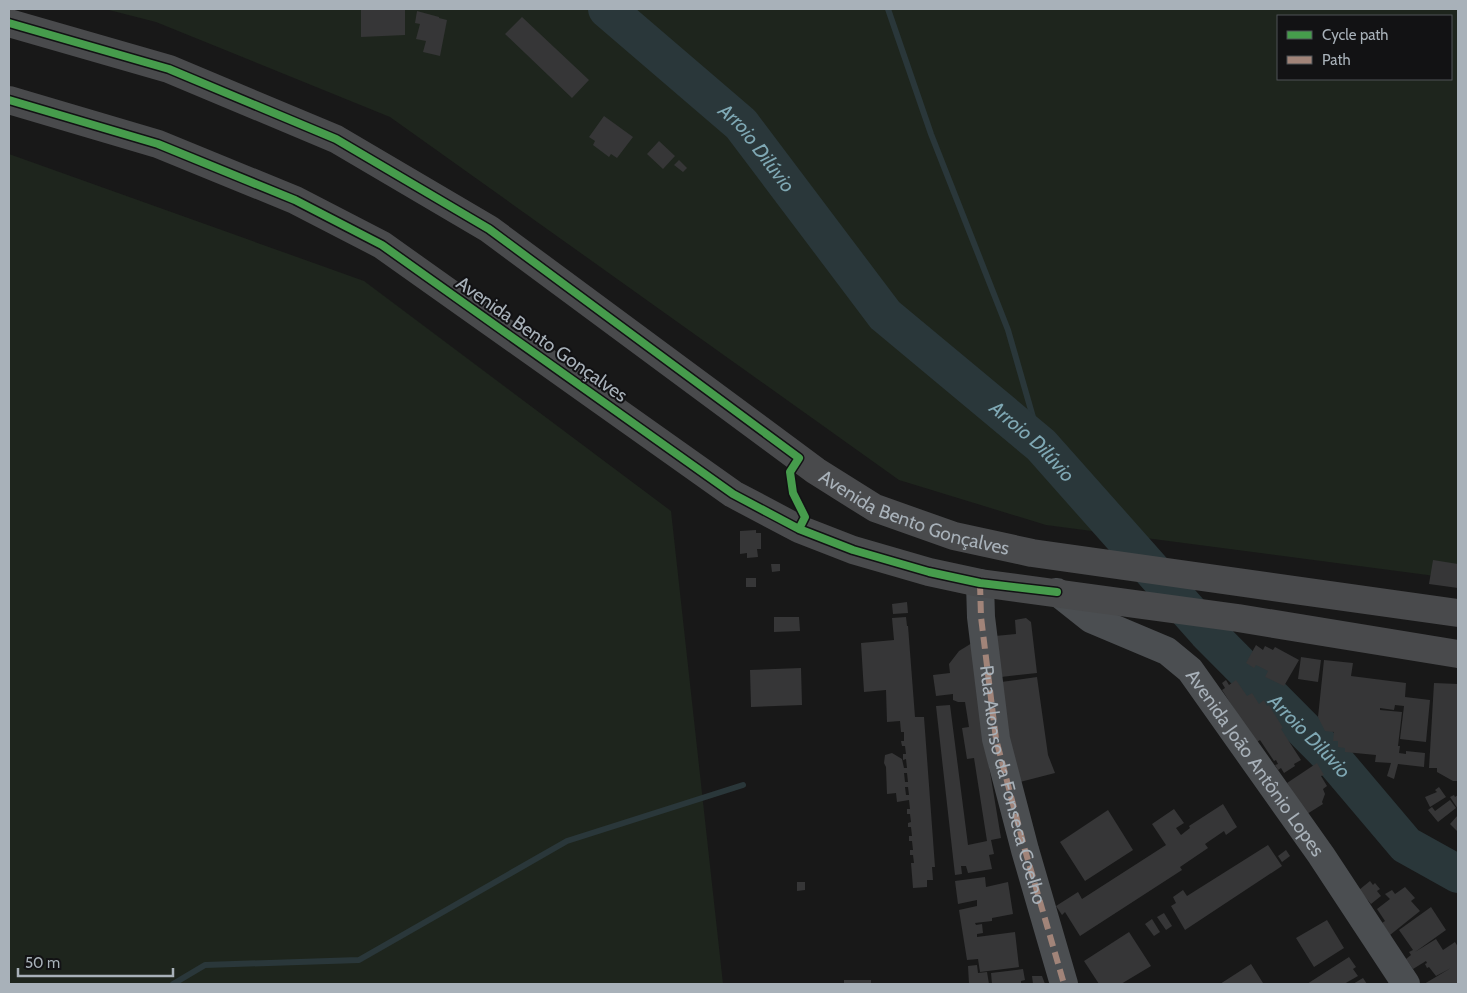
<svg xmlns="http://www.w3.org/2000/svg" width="1467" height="993" font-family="Cabin,sans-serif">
  <rect width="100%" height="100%" fill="#181818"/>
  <!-- green -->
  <path fill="#1e251d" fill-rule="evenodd" d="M105,9H1458V579L1046,525L899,480L390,117L156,22ZM1278,16H1451V79H1278Z
    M9,154L364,281L671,511L723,984H9Z"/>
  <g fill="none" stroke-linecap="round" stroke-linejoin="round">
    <!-- stream -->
    <path stroke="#2a373a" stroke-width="6" d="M888,9L931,134L1008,330L1041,445
      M173,984L205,965L359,960L567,841L743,785"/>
    <!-- river -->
    <path stroke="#2a373a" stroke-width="38" id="s1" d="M607,9L741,124L885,315L1041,445L1207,632L1334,760L1406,845L1458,874"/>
  </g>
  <!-- building -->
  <path fill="#363637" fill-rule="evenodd" d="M361,9H405V35L361,37Z
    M417,11L439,17V18L447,20L440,56L423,52L426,41L416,39L420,24L415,23Z
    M522,17L589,80L572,98L505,34Z
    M604,116L633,137L617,158L611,154L609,157L593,145L595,141L589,137Z
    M659,141L675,156L663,169L647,154Z
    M679,160L687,168L683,172L674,165Z
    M756,530V533H761V549H757L758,557L747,558V553L740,554V531Z
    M1433,560L1458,564V588L1429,584Z
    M771,564H780V571L772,572Z
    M746,578H756V587H746Z
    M907,602L908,613L893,614L892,604Z
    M774,617H799L800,631L774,632Z
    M906,617L907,626H908L915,717H924L935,867H932L933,880H927V887L913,888L911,863H914L913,855H910V850H913L912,841H909V836H912L911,827H908V823L911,822L910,814H907V809H910L909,800L897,802L896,793L887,794L886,767L884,763L885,755L892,753L902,759L904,768H907L906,759L903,760V754H906L905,746H902L901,741H904V732H901L900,721L887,722L886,690L864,692L861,643L894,640L892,618ZM904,773H907L908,782H905ZM905,787H908L909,795H906Z
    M1026,618L1031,622L1037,673L1001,677L995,636L1016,634L1015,620Z
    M972,643L978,700L1001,838L991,840L994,854L989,855L992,869L968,873L966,866H961L962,874L955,875L936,706L950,705L968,845L987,841L974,758L967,759L962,728L969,727L965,702H958L953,700V694L936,696L933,675L950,673L949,664L959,651Z
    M1256,645L1263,650L1265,646L1273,650L1275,647L1299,660L1284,686L1265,677L1268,671L1256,665L1254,668L1246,663Z
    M1301,657L1321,660L1318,682L1298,679Z
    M1324,660L1353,663L1351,676L1406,683L1405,697L1430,700L1426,742L1400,739L1404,706L1395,705L1394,710L1380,708V710L1402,712L1398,746H1400L1399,753L1406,754V751L1425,753L1424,767L1398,764L1394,779L1387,776L1391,763L1375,762L1376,755L1345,752V748L1338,747V741H1333L1334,732L1325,731L1318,717Z
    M801,668L802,705L751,707L750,670Z
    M1037,677L1048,755L1055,773L1020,782L1012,764L1001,682Z
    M1226,680L1229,685L1236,680L1247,696L1252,693L1259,704L1264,700L1267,706L1269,705L1283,728L1281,729L1301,760L1294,764L1295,766L1284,773L1281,768L1278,770L1275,765L1278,764L1276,760L1274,761L1260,740L1257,742L1249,732L1222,690L1225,688L1222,683Z
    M1434,683L1458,684V781H1453L1437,772V768H1429Z
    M1317,763L1324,775L1321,776L1327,786L1323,789L1325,794L1322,802L1323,804L1307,814L1287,783Z
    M1439,787L1446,797L1430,807L1425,797L1437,792L1435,790Z
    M1454,795L1455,797L1458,795V809L1450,797Z
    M1450,800L1456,808L1438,822L1428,810L1432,807L1435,811Z
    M1223,804L1237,827L1226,835L1224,831L1205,844L1208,848L1180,867L1182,870L1080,936L1065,912L1062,915L1056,906L1078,892L1082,899L1166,845L1152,824L1174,809L1184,823L1176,828L1181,835L1190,828L1189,826Z
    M1108,810L1133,850L1085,881L1060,842Z
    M1458,815V832L1450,824Z
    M1268,845L1282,866L1185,930L1171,906L1176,903L1173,897L1183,890L1187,896Z
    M1286,850L1290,856L1282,862L1278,856Z
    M985,877L986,887L1008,882L1013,914L992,918V921L975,923L976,925L982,924L983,933L977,934V937L1015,932L1019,967L980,972L978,959L967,960L959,910L977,906V900L958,904L955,881Z
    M1370,881L1373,885L1375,883L1380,889L1377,891L1381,896L1371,904L1359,890Z
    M797,882H805V890L797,891Z
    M1405,887L1415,898L1411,901L1420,911L1390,935L1382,923L1385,921L1377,909L1390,899L1385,894L1392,890L1395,894Z
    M1431,907L1446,930L1415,952L1436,939L1443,950L1455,942L1458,947V984H1424L1451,968L1436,976L1429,967L1427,968L1425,964L1427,963L1426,961L1413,969L1406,959L1411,955L1409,952L1413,950L1399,930Z
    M1164,913L1172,926L1166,930L1157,917Z
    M1152,919L1160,932L1154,936L1145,924Z
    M1327,920L1344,948L1314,967L1296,938Z
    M1129,932L1151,966L1121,984H1099L1084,961Z
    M1349,957L1356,967L1353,969L1358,976L1344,984H1307Z
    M1251,964L1263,983L1261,984H1220Z
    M977,965L978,973L987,972L989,984H969L968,966Z
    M1023,969L1025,980L1021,981V984H992L991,973Z
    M1032,976H1042L1045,984H1033Z
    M1363,978L1367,984H1353Z
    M844,980H871V984H844Z"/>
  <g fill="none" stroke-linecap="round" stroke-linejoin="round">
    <!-- minor -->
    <g stroke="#4b4e51" stroke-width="28">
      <path id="s2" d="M980,583L981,617L996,739L1025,850L1064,984"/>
      <path id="s3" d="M1057,592L1091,619L1167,651L1190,670L1321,855L1406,984"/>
    </g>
    <!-- major -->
    <g stroke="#494a4c" stroke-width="28">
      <path id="s4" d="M9,23L169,69L336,139L489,229L816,471L875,508L954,536L1032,553L1458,613"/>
      <path d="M9,100L158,144L295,200L382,245L733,494L799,529L853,550L929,572L980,583L1238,618L1458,654"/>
    </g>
    <!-- quiet -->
    <path stroke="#a18479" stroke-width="6" stroke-dasharray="12 6" stroke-linecap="butt" d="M980,583L981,617L996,739L1025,850L1064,984"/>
    <defs>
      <path id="cycleway" d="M9,23L169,69L336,139L489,229L799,458L790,472L793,493L805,517L799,529
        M9,100L158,144L295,200L382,245L733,494L799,529L853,550L929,572L980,583L1057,592"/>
    </defs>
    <!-- cycleway casing -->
    <use href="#cycleway" stroke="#121214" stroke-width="11"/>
    <!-- cycleway -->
    <use href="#cycleway" stroke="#469c4c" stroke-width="8"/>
  </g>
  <g text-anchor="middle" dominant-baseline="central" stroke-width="4" stroke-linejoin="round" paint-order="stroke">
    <!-- street labels -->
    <g font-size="19" fill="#a8b1b9" stroke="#121214">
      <text transform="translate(542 339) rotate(35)">Avenida Bento Gonçalves</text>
      <text stroke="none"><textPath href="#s4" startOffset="1040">Avenida Bento Gonçalves</textPath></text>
      <text stroke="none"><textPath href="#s3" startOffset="269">Avenida João Antônio Lopes</textPath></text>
      <text stroke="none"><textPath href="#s2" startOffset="205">Rua Alonso da Fonseca Coelho</textPath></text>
    </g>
    <!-- water labels -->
    <g font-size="20" font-style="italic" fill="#7fa8b4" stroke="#121214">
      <text stroke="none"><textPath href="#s1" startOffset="205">Arroio Dilúvio</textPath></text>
      <text stroke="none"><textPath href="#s1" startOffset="610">Arroio Dilúvio</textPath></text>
      <text stroke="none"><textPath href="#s1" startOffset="1015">Arroio Dilúvio</textPath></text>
    </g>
  </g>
  <!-- border -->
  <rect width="1467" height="993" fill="none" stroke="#a8b1b9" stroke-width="20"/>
  <!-- legend -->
  <rect x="1277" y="15" width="175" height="65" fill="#121214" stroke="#4e5256"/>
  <rect x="1287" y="31" width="25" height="8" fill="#469c4c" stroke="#4e5256"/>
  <text x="1322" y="40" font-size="15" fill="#a8b1b9">Cycle path</text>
  <rect x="1287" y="56" width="25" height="8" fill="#a18479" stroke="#4e5256"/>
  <text x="1322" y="65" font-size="15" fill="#a8b1b9">Path</text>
  <!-- scale -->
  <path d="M18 968v8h155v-8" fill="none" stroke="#a8b1b9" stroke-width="2.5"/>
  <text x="25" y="968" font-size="15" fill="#a8b1b9" stroke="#121214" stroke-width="4" paint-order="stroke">50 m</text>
</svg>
